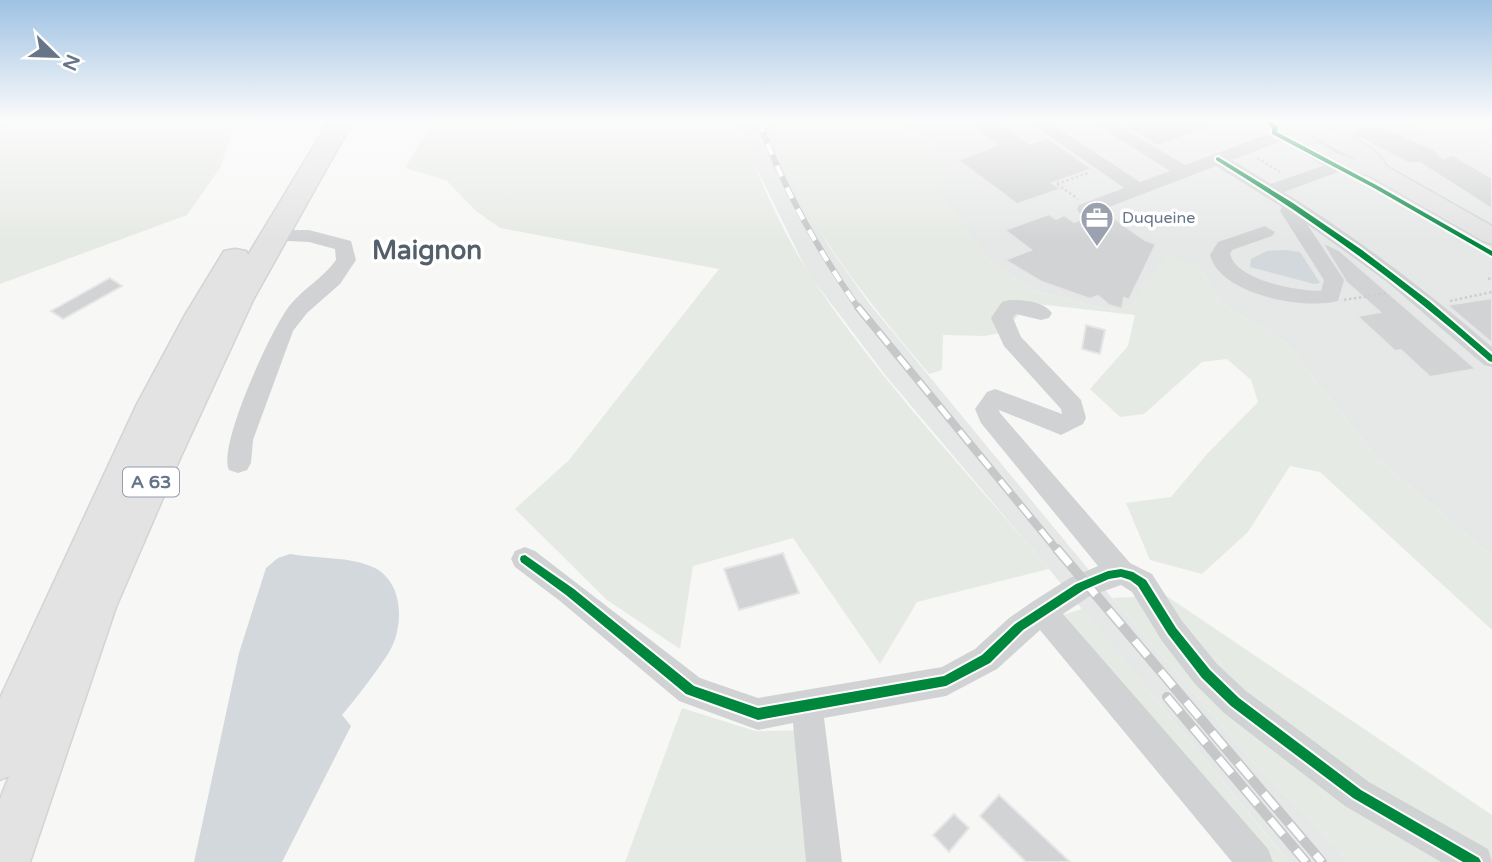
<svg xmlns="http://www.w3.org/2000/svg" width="1492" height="862" font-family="'Varela Round',sans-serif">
  <rect width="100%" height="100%" fill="#f7f7f6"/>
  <!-- built -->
  <path fill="#e6e7e7" d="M738,121H769L800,198L830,248L868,302L1112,598L1253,762L1350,862H1289L1049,569L886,376L808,273L749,153Z
    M896,121H1406L1439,139L1492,147V556L1377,458L1285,342L1221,303L1201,269L1166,256L1132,306L1106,309L1033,290L990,261L942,196L939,158L930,141Z"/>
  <!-- green -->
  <path fill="#e6eae4" d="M0,121H245L232,133L220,168L187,215L0,284Z
    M433,121H738C755,171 781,230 810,275C879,380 968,473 1049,569L917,602L880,664L793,538L693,566L680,649L607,600L515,509L569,460L719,269L500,228L476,211L446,180L405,168Z
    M769,121H896L930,141L939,158L943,196L990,261L1033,290L1106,309L1132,306L1166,255L1201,269L1221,303L1285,342L1377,458L1492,556V630L1320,472L1290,466L1248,532L1202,574L1150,560L1126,503L1171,497L1207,454L1258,402L1251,380L1227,359L1202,362L1144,414L1120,417L1090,389L1128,346L1135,315L1028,303L1005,332L985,336L943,335L942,370L929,374C883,319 837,264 802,201C788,176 779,147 769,121Z
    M1406,121H1492V147L1439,139Z
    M1165,595L1492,815V862H1350L1253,762L1112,598Z
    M1082,609L1278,849L1289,862H1264L1062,615Z
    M682,708L755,731L819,730L820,862H625Z"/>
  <!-- water -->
  <path fill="#d2d8db" d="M1285,250L1300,252L1320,283L1314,284L1250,267L1251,259L1267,251Z
    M290,554C316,559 351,556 375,568C405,584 404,629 388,654C374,675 358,696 342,715L351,726L282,862H194L239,653L266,568L278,558Z"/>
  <!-- building -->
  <path fill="#d2d3d4" stroke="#e6e6e6" stroke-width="2" d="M964,121H995L1030,144L1048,138L1092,169L1052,183L1061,189L1017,204L958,160L997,145Z
    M1116,121H1222V123L1157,146Z
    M1373,123L1434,149L1443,159L1451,154L1492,178V209L1420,163H1408L1351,134Z
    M1104,211L1145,240L1156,244L1129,300L1124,298L1122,309L1109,305L1098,296L1090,299L1042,282L1005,260L1031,250L1005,230L1049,214L1056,219L1064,215L1074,222Z
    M1322,242L1339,250L1476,369L1430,377L1401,350L1395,351L1357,316L1380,312L1346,282Z
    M110,278L122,286L63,319L51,311Z
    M1492,298V343L1447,305Z
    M1086,325L1105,330L1100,354L1082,349Z
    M783,553L799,593L739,610L724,569Z
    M999,795L1050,843L1070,862H1026L980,816Z
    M954,814L969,828L949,852L933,835Z"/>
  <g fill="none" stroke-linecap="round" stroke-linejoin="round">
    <defs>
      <path id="major" d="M1293,121C1318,121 1377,142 1386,166L1492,226V244L1483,241L1368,175L1343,171L1320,162L1290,143L1278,132L1281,123ZM1303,132L1308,134L1359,161L1336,153Z"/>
      <path id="highway" d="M329,121H353L253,300L182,454L116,607L30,862H0V799L9,776L0,780V698L137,404L185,315L224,251L235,249L246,251L248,255Z"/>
    </defs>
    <!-- major casing -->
    <use href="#major" stroke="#d2d3d4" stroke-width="3"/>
    <!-- highway casing -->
    <use href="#highway" stroke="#d3d4d5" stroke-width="3"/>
    <!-- path -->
    <path stroke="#cdced0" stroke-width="2.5" stroke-dasharray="2.5 2.5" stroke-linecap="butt" d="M1248,121L1262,128
      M1257,158L1280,172
      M1057,184L1088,173
      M1057,184L1078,199
      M1488,279L1492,278
      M1344,300L1388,293
      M1450,301L1492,292"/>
    <!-- minor -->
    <path fill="#d1d2d3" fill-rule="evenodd" d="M0,121H13L11,125L0,127Z
      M1028,121H1047L1140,182L1170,171L1092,121H1111L1185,165L1285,128L1286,122L1292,121L1379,164L1382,168L1373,173L1352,164L1349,168L1284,192C1356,237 1426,290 1492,347V367L1484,365L1386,281L1307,224L1344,280L1338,301C1305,310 1220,295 1210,255L1218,242L1265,226L1275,232L1272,236L1232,250L1230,254C1237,281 1298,291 1321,291L1324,280L1280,211L1282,207L1216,166L1093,213H1079L1077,209L1079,205L1124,188ZM1296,135L1342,159L1271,184L1232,160Z
      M274,230H309L351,241L356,260L340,284L307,313L293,331L253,440L251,463L247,470L238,473L229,470C217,447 272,327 290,305C304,288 323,278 336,260L335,249L309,242L267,240L264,236Z
      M1010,300C1024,300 1043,301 1052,313L1049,318L1041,320L1016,314L1013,318L1021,337L1081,400L1086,418L1083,424L1061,435L999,410L1000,413L1130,563L1152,574L1182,621L1217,664L1246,691L1369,782L1488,849L1492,862H1441L1345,806L1224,713L1195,684L1162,641L1132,592L1121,585L1090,596L1063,614L1268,849L1273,862H1232L1040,630L997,669L946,696L824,718L842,862H806L793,723L758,730L679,701L560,601L515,567L511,559L515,551L525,547L535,551L700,678L758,698L942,667L975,649L1009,618L1032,602L1070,578L1098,566L981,423L975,409L987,392L995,389L1062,414L1061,409L1004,346L991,318L1002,302Z"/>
    <!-- major -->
    <use href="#major" fill="#e3e3e4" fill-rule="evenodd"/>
    <!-- highway -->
    <use href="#highway" fill="#e3e3e4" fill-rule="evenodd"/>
    <defs>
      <path id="rail-far2" d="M759,121C784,190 817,249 859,309"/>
      <path id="rail-far1" d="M858,307L1058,551"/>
      <path id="rail" d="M1057,549L1322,862
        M1167,697L1306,862"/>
    </defs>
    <!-- rail-far2 casing -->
    <use href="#rail-far2" stroke="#c6c7c8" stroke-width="6"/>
    <!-- rail-far1 casing -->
    <use href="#rail-far1" stroke="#c6c7c8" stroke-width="8"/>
    <!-- rail casing -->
    <use href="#rail" stroke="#c6c7c8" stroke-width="10"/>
    <!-- rail-far2 -->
    <use href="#rail-far2" stroke="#fff" stroke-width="4.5" stroke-dasharray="12" stroke-linecap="butt"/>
    <!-- rail-far1 -->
    <use href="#rail-far1" stroke="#fff" stroke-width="5" stroke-dasharray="16" stroke-linecap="butt"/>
    <!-- rail -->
    <use href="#rail" stroke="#fff" stroke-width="7" stroke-dasharray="20" stroke-linecap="butt"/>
    <defs>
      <path id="cycleway" d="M1264,121H1270L1278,127L1277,132L1378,186L1492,251V256L1374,188L1272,134V128Z
        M1218,157L1293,203L1362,250L1429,301L1492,355V362L1489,361C1402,284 1315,221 1216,160V158Z
        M525,555L574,589L694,686L758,708L944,676L982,655L1015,624L1076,584L1108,571L1121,569L1133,572L1146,580L1176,628L1210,670L1239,698L1361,790L1479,858L1481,862H1463L1353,798L1231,706L1202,678L1168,634L1138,586L1130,580L1121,577L1109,579L1084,590L1023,630L990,663L946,686L758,720L686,694L566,595L521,562L520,559L521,556Z"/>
    </defs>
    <!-- cycleway casing -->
    <use href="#cycleway" stroke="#fff" stroke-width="4"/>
    <!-- cycleway -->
    <use href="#cycleway" fill="#00873e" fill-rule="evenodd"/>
  </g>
  <!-- sky -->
  <linearGradient id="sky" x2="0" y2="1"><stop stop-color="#9fc2e3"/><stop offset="0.5" stop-color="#fbfbfb"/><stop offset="1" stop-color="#fbfbfb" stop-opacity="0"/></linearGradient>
  <rect width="1492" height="241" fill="url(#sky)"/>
  <!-- icons -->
  <defs>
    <symbol id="office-pin" viewBox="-11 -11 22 30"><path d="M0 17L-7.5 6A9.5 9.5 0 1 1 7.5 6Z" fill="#99a2ae" stroke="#fff"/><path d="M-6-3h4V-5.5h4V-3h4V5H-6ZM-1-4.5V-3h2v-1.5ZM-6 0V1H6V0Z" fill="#fff"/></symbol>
  </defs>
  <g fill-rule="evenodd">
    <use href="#office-pin" x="1078" y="199" width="38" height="52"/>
  </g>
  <g text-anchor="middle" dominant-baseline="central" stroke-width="7" stroke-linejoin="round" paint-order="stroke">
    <!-- far-poi labels -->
    <g font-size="16" fill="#667587" stroke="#fff" text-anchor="start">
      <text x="1122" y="218">Duqueine</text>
    </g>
    <!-- shield labels -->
    <rect fill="#fff" stroke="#949eab" stroke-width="2" x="123" y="467.5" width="56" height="29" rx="5"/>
    <g font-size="18" font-weight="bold" fill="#667587">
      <text x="151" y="482">A 63</text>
    </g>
    <!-- district labels -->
    <g font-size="26" font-weight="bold" fill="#545f6c" stroke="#fff">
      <text x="427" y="250">Maignon</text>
    </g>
  </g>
  <!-- north arrow -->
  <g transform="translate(56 56) rotate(113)" stroke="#ffffff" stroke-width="5" paint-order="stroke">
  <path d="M0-5L12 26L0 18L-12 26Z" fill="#667587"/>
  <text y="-10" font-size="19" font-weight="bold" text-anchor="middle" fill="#667587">N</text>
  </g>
</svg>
